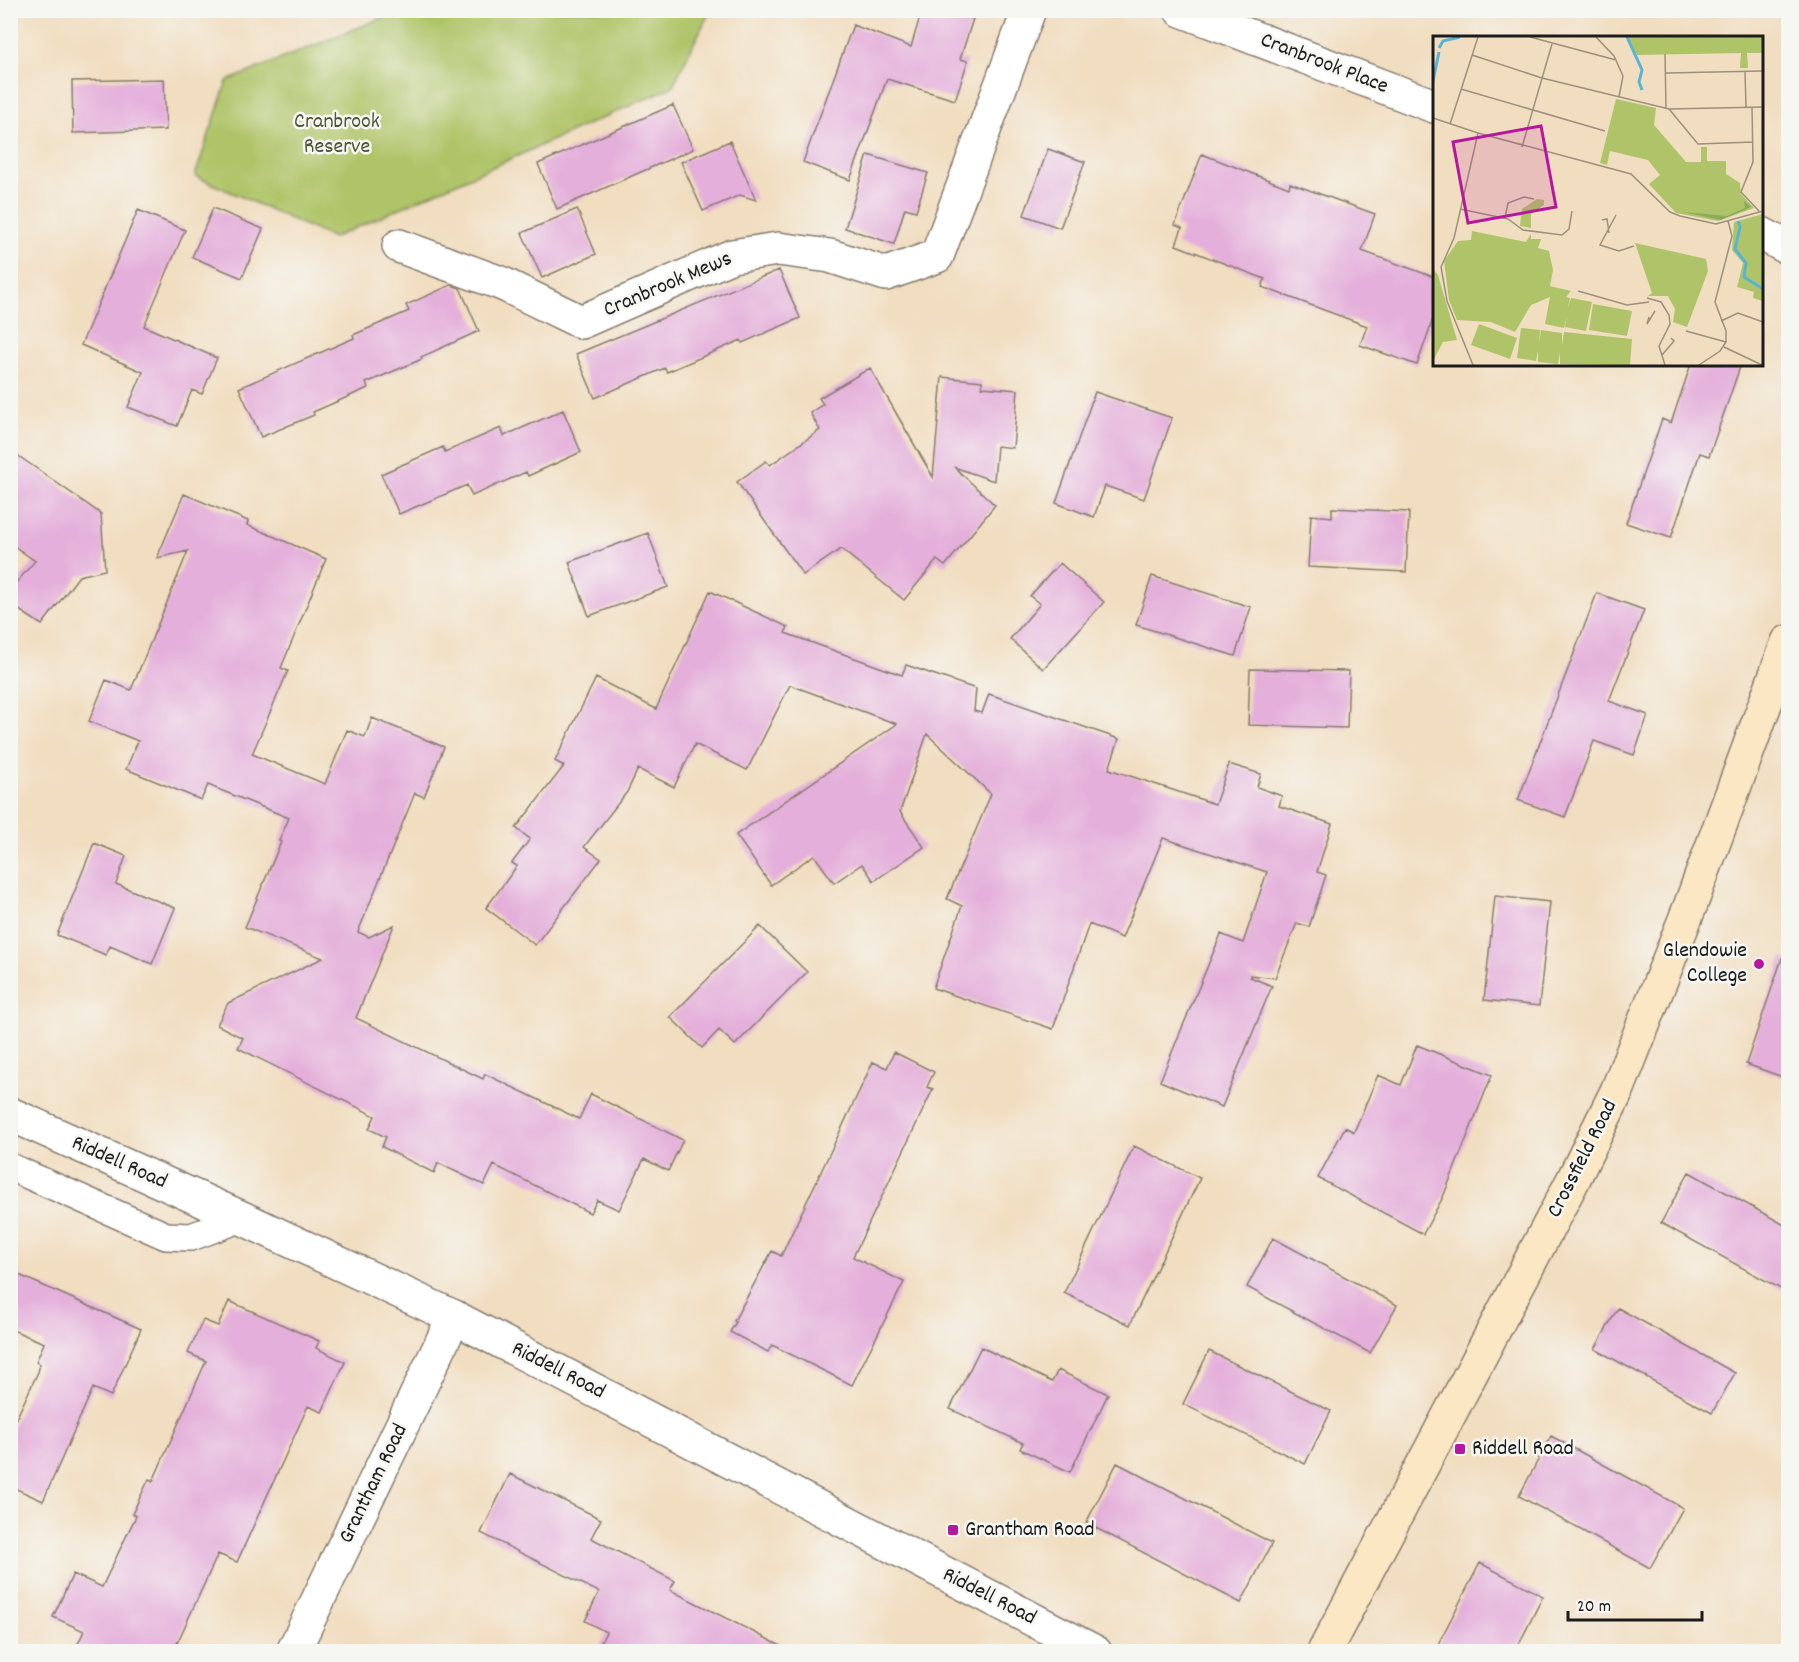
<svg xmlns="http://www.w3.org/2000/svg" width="1799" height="1662" font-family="Dekko,sans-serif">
  <rect width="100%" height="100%" fill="#f6f6f2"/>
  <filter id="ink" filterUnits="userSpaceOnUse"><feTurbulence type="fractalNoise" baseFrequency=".0167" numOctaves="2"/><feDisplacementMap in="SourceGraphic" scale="12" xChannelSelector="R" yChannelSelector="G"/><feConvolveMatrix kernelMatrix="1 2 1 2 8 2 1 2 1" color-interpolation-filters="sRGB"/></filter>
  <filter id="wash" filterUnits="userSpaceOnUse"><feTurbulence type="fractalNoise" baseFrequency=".008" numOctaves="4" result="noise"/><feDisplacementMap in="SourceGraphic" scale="24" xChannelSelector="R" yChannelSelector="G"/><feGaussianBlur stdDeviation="1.35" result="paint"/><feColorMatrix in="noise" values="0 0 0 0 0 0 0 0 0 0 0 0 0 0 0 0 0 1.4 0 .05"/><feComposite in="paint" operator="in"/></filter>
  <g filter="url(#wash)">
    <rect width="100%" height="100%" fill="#f1ddbf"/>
    <!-- green -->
    <path fill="#afc468" stroke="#667042" stroke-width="1.5" d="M399,11V10L710,11L672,87L333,238L195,176L227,81Z"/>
    <g id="blocks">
      <!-- building -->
      <path fill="#e4afda" d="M922,10H945L973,19L960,59L968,61L955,100L887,79L850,180L803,162L853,25L911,47Z
        M164,79L166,130L73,133L72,81Z
        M673,105L693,149L557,209L538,164Z
        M730,141L756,200L740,195L703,211L681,162Z
        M1048,149L1085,162L1060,228L1024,215Z
        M1202,154L1289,188L1290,183L1375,214L1362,251L1434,277V316L1417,365L1360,345L1367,326L1262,287L1265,279L1176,245L1182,228L1175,225Z
        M868,155L928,173L916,211L905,208L894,244L845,228Z
        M213,208L263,229L242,278L192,257Z
        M577,209L596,254L542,278L522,233Z
        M138,210L185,230L144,326L217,358L202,394L192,390L177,426L128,407L143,372L81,345Z
        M779,270L800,318L742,343L741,340L667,372L665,368L595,398L576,354Z
        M451,285L460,288L479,331L421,357L422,359L366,383L368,388L313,412L314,415L261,437L239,388L354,338L353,335L409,311L406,305Z
        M1691,364H1741L1709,456L1700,453L1671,538L1626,523L1662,419L1671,423Z
        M870,368L933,477L942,377L982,381V387L1018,390L1013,448L997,446L994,481L954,467L995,505L945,566L937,560L904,600L841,549L803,575L737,482L766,461L770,465L820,430L810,413L823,404L819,398Z
        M1095,392L1172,418L1144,499L1105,486L1094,517L1056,503Z
        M563,410L581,452L528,476L526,472L472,496L467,485L399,514L381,474L443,447L445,452L501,428L504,436Z
        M10,450L101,514L105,570L79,576L42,625L10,604V590L35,561L10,543Z
        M184,494L248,521L247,525L326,559L281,668L288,671L252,754L325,784L347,730L365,737L372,718L444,747L424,797L415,793L358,932L369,937L394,925L356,1018L483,1079L485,1074L579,1119L591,1094L683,1140L668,1171L644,1159L619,1210L597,1200L590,1213L494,1165L484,1185L438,1163L434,1173L382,1147L386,1137L369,1129L375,1116L238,1048L243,1038L217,1025L228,1003L323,958L245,927L281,842L279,841L289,818L208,785L201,800L126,769L138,741L89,721L106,680L131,690L188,551L157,558Z
        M1332,508L1409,512L1406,572L1308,567L1311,515L1332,517Z
        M648,533L668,587L589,616L569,562Z
        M1060,563L1104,602L1043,669L1010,639L1040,604L1030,596Z
        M1152,576L1251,607L1235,656L1136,625Z
        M710,591L788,627L785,633L902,675L906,665L976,689L974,711L982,713L989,694L1119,739L1109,769L1215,804L1229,764L1261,774L1257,787L1282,796L1279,806L1332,824L1317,872L1326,875L1309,927L1297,923L1275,978L1250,975V977L1272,986L1222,1107L1160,1081L1221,934L1243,943L1267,872L1163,838L1122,938L1089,924L1053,1029L933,988L962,906L947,899L991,794L927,734L900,812L924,847L874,881L862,864L834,883L814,855L771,885L736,835L897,724L790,685L747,770L695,744L674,787L638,769L627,792L584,847L601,859L535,945L486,908L517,866L512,863L530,839L516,828L564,766L555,761L596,678L656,709Z
        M1597,593L1644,610L1609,701L1648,715L1634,755L1594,741L1565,817L1518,800Z
        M1250,669L1349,671L1347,728L1248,725Z
        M94,843L126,856L116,884L175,908L152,964L110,946L106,955L57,935Z
        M1495,896L1550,902L1539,1006L1484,1000Z
        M760,926L807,972L735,1045L719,1030L702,1048L670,1017Z
        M1782,958L1788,959V1079L1746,1064Z
        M1417,1045L1492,1075L1443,1197L1423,1234L1318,1178L1345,1127L1354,1132L1378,1075L1401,1085Z
        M894,1052L934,1072L927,1087L933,1089L853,1257L904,1282L852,1385L772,1345L768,1352L730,1332L736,1322L734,1321L772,1251L781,1256L873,1062L887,1068Z
        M1134,1146L1200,1178L1130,1325L1064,1293Z
        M1689,1172L1788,1227V1293L1661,1223Z
        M1273,1238L1397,1305L1370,1353L1247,1287Z
        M10,1271L141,1329L111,1396L93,1388L43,1501L10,1486V1432L38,1372L40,1364L36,1362L44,1343L10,1329Z
        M229,1301L319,1341L316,1348L345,1362L322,1412L308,1406L237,1562L218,1554L173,1652H74L84,1631L53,1617L73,1574L102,1587L136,1516L132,1514L149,1479L153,1481L206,1361L188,1353L203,1320L218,1326Z
        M1618,1308L1735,1373L1712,1413L1595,1349Z
        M981,1347L1052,1382L1058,1370L1108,1394L1070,1472L1020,1449L1023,1443L950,1409Z
        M1209,1351L1331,1411L1305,1464L1183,1404Z
        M1551,1436L1683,1508L1650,1568L1519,1496Z
        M1117,1463L1272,1543L1241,1603L1086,1523Z
        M510,1474L601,1519L591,1538L675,1581L670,1590L793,1652H596L606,1632L585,1621L599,1592L481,1533Z
        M1480,1563L1543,1596L1515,1652H1434Z"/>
    </g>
  </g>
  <g filter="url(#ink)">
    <use href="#blocks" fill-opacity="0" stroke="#867c6e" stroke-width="1.5"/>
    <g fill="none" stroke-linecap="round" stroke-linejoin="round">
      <defs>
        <path id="service" d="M10,1167L166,1236L191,1237L242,1218"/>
        <path id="minor" d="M1181,10L1434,106
          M1762,234L1788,248
          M399,246L503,284L581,322L732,256L778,249L830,256L886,274L937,256L1029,10
          M293,1652L454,1317"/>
        <path id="tertiary" d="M10,1114L242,1218L454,1317L1095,1652"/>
        <path id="secondary" d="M1324,1652L1571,1184L1617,1091L1691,904L1788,642"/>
      </defs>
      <!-- service casing -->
      <use href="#service" stroke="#867c6e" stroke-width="30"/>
      <!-- minor casing -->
      <use href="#minor" stroke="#867c6e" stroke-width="36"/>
      <!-- tertiary casing -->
      <use href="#tertiary" stroke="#867c6e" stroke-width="36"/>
      <!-- secondary casing -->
      <use href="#secondary" stroke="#867c6e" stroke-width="36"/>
      <!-- service -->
      <use href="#service" stroke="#fff" stroke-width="27"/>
      <!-- minor -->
      <use href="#minor" stroke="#fff" stroke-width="33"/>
      <!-- tertiary -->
      <use href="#tertiary" stroke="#fff" stroke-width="33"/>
      <!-- secondary -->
      <use href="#secondary" stroke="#fbe7c3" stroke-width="33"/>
    </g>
  </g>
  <!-- markers -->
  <g fill="#b5179e" stroke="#f6f6f2" stroke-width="2">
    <circle cx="1759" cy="964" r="6"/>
    <rect x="1454" y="1443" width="12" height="12" rx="3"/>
    <rect x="947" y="1524" width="12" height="12" rx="3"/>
  </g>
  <g text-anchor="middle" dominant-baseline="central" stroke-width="5" stroke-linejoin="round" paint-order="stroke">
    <!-- street labels -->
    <g font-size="22" fill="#1c1c1c" stroke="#f6f6f2">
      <text transform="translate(1324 64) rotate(21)">Cranbrook Place</text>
      <text transform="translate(668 285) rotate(-23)">Cranbrook Mews</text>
      <text transform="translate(1583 1159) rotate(-63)">Crossfield Road</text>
      <text transform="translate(119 1163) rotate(24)">Riddell Road</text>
      <text transform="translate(558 1371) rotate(27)">Riddell Road</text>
      <text transform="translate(374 1484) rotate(-64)">Grantham Road</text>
      <text transform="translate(989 1597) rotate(27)">Riddell Road</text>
    </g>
    <!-- park labels -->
    <g font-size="22" fill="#4f5737" stroke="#f6f6f2">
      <text x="337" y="122">Cranbrook<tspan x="337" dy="25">Reserve</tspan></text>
    </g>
    <!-- poi labels -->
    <g font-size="22" fill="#1c1c1c" stroke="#f6f6f2" text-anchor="start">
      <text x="1747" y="951" text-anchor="end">Glendowie<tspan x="1747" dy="25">College</tspan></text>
      <text x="1472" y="1449">Riddell Road</text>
      <text x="965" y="1530">Grantham Road</text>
    </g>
  </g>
  <!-- overview -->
  <g transform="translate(1433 36)">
    <rect width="330" height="330" fill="#f1ddbf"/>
    <path d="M193,1H330V17H314L315,32H307L308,17L204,19ZM183,63L223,72L221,89L253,126H268V111H274V125H293V138L307,147L308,158L321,172L285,185L243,177L216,148L227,139L215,124L177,115L174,129L167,127ZM104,163L111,164V169L98,178V192L87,190L89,173ZM330,178V265L320,262L321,256L304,251L310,227L299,214L301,186ZM39,195L93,206L98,198V203H108L105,212L116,215L120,234L117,250L138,255L133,261L137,262L135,272L138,262L159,266L153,295L132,291L134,280L131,292L112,288L117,261L98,269L82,296L58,286L24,284L16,264L11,225L25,205L38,204ZM202,207L273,223L275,235L254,291L240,286L242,273L235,260H215L219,257ZM0,233L5,239L24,304L10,306L0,325ZM160,268L199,275L194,300L156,294ZM46,288L84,302L77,323L38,309ZM88,292L107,294L106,307L108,294L129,297V309L131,296L199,303L197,329L127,328V317L125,328L105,326V315L103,325L84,322Z" fill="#afc468"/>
    <path d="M311,165L318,171L288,184L250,176L294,180L312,172Z" fill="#8baa5c"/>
    <path fill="none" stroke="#58b4d6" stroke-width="3" d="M194,1L209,34L206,46L209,54M6,12L10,5L27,1M0,45L6,16M305,185L307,191L302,213L313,227L311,241L330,253"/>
    <path fill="none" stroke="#9c907e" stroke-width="1.5" d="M97,1L183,24M163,1L181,20L190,40L186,61M232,18L233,72M39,19L109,42L236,73L330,71M312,35L313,71M233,37L330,35M28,53L172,95M319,71L320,126L308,156L326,175M236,73L265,108L320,106M0,82L45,97L21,202L8,231L14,265L40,329M17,88L45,1M45,97L198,138L237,176L247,180L283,188L330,175M89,111L119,8M27,173L75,183L90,194L129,199L136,193L139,175M183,179L167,209L186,215L201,210M72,182L75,167L91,161L101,163M169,184L174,183L176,197M145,255L194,269L216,266M214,262L228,266L236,279L237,288L226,310L232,329M216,281L214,288L222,275M288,285L305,277L330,286M253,295L293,306M291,311L329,329M229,319L241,305L238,302M266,329L287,315L293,306V295L282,266L299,200L295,185"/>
    <path fill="#b5179e" fill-opacity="0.15" stroke="#b5179e" stroke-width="3" d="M108,90L123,171L35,187L20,106Z"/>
    <rect width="330" height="330" fill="none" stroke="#1c1c1c" stroke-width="3"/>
  </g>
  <!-- margin -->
  <rect width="1799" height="1662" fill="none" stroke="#f6f6f2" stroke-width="36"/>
  <!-- scale -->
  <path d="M1568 1611v9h134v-9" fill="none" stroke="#1c1c1c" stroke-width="3"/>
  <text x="1577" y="1611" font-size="18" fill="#1c1c1c" stroke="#f6f6f2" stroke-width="4.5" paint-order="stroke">20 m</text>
</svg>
